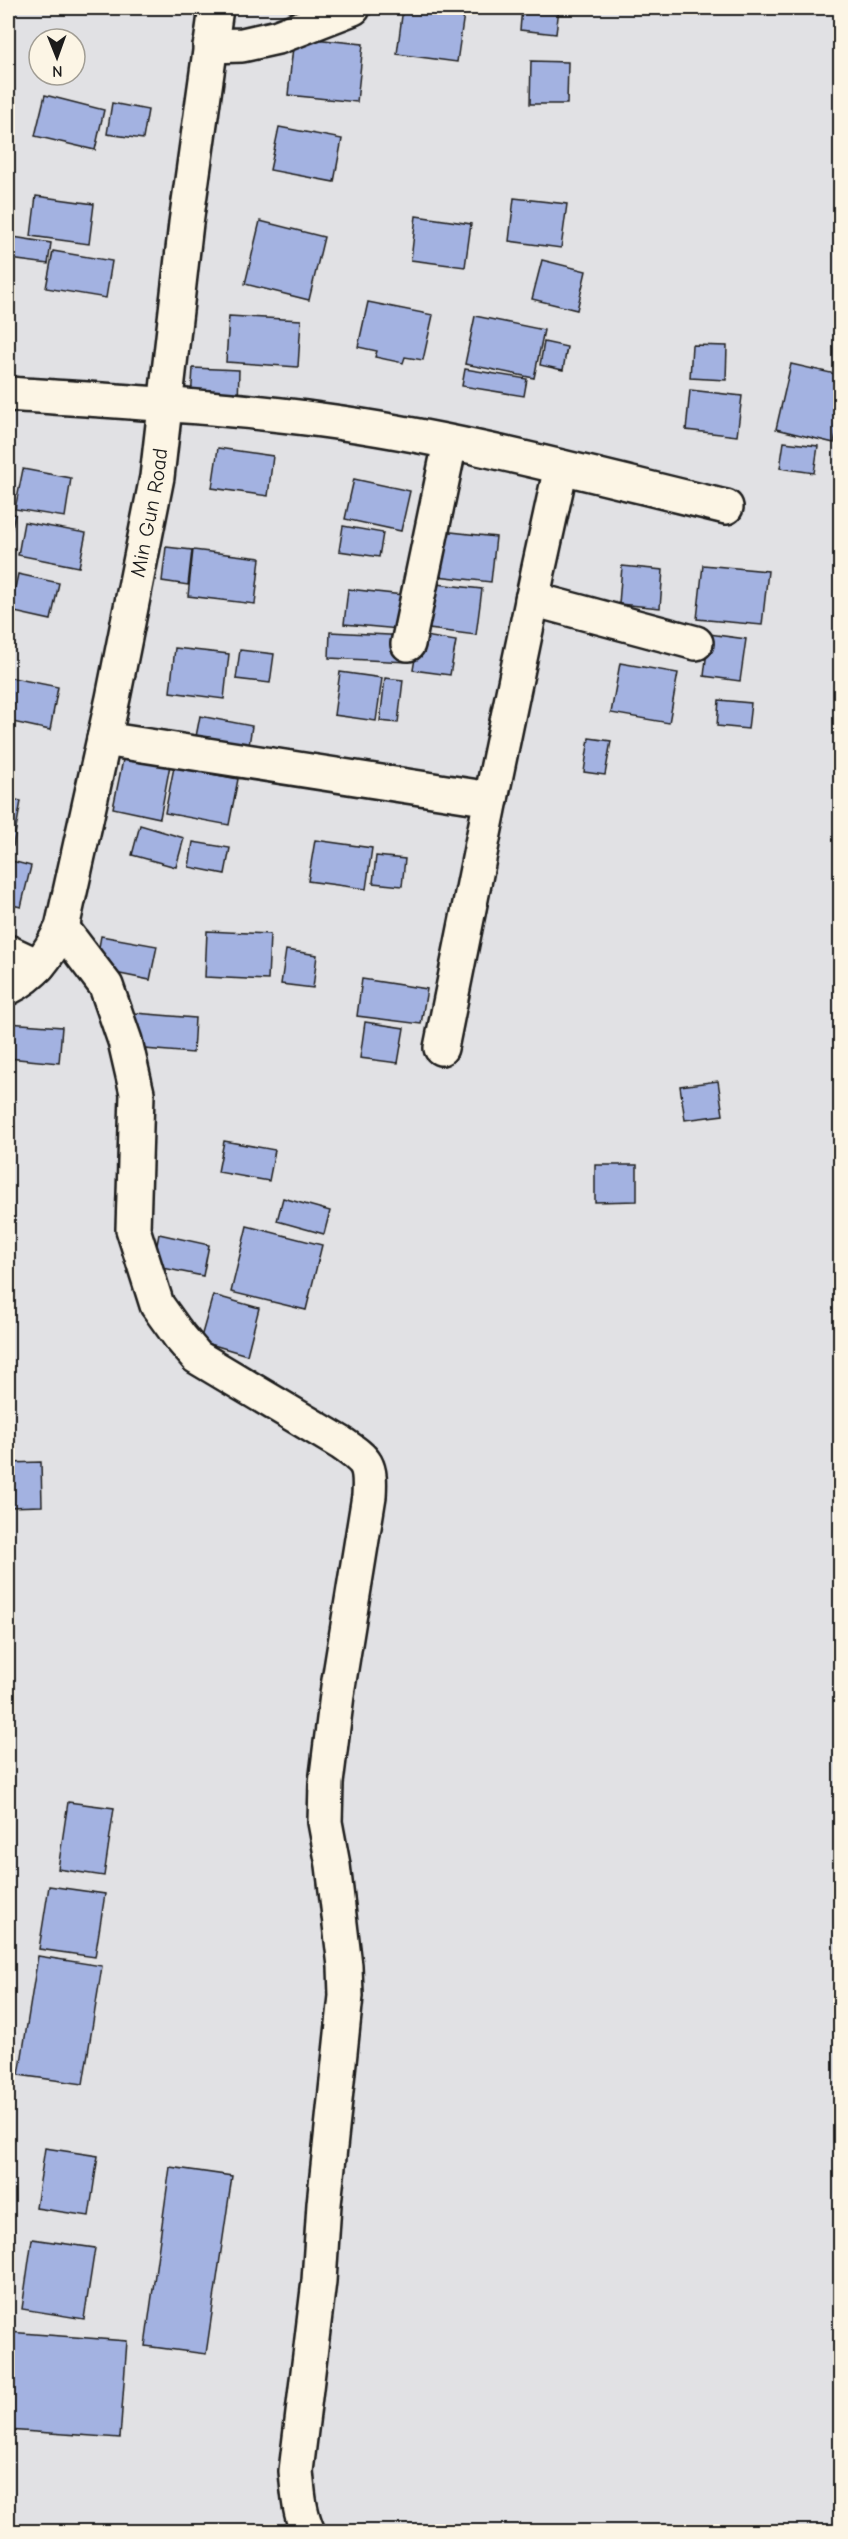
<svg xmlns="http://www.w3.org/2000/svg" width="848" height="2539" font-family="'Comic Neue',sans-serif">
  <rect width="100%" height="100%" fill="#e1e1e4"/>
  <filter id="ink" filterUnits="userSpaceOnUse"><feTurbulence type="fractalNoise" baseFrequency=".0167" numOctaves="2"/><feDisplacementMap in="SourceGraphic" scale="12" xChannelSelector="R" yChannelSelector="G"/><feConvolveMatrix kernelMatrix="1 2 1 2 8 2 1 2 1" color-interpolation-filters="sRGB"/></filter>
  <g filter="url(#ink)">
    <!-- building -->
    <path fill="#a3b2e1" stroke="#1c1c1c" stroke-width="1.5" d="M403,8L464,14L457,62L397,54Z
      M522,8H559L556,34L520,30Z
      M8,11L15,13L8,38Z
      M294,37L363,44L357,102L288,95Z
      M531,61L568,62L567,104H530Z
      M45,95L104,110L95,150L35,136Z
      M8,97L14,99L8,125Z
      M112,103L148,110L143,139L107,134Z
      M279,127L342,139L334,182L270,170Z
      M36,196L94,204L89,244L31,236Z
      M514,198L567,204L561,248L509,241Z
      M416,216L471,224L465,267L411,260Z
      M260,221L324,237L309,300L245,284Z
      M13,237L51,243L48,264L10,259Z
      M53,251L112,261L106,298L46,288Z
      M542,260L586,271L577,310L532,299Z
      M368,302L433,315L423,360L405,357L403,363L375,357L377,351L358,347Z
      M229,316L301,320L298,367L226,362Z
      M475,316L544,330L534,378L465,364Z
      M544,342L567,347L563,370L540,365Z
      M692,345L727,346L726,380L690,378Z
      M791,364L840,375V415L834,443L776,429Z
      M193,368L239,370L238,402L191,400Z
      M465,369L527,379L524,396L462,386Z
      M690,390L742,396L737,436L686,430Z
      M784,442L818,446L814,473L780,468Z
      M218,448L273,456L268,496L212,488Z
      M23,469L71,478L65,517L15,509Z
      M354,479L410,491L401,531L345,519Z
      M8,512L15,514L8,545Z
      M24,522L86,533L79,567L18,555Z
      M343,526L383,533L379,557L339,551Z
      M433,530L496,537L491,582L428,575Z
      M166,547L192,550L188,585L162,581Z
      M193,550L260,558L255,604L188,596Z
      M703,565L768,571L762,625L697,619Z
      M622,566L663,570L660,608L619,604Z
      M18,574L59,583L51,620L10,611Z
      M427,583L482,589L476,635L421,628Z
      M348,589L403,595L399,629L344,624Z
      M330,632L408,636L407,662L329,658Z
      M709,634L746,639L740,681L704,676Z
      M419,635L456,641L450,675L413,670Z
      M175,648L229,654L224,699L170,692Z
      M240,650L274,654L270,683L236,679Z
      M620,663L678,673L669,723L611,713Z
      M340,672L382,678L376,721L334,715Z
      M8,677L58,687L50,730L8,721Z
      M385,678L403,680L398,723L380,721Z
      M719,700L751,703L748,729L717,726Z
      M200,716L252,726L247,757L194,747Z
      M589,738L611,741L605,775L584,772Z
      M124,755L170,765L160,818L113,808Z
      M174,767L238,779L229,825L165,813Z
      M8,798L21,801L13,846L8,845Z
      M140,825L184,838L176,867L132,855Z
      M315,840L372,848L366,889L308,881Z
      M193,842L230,848L225,874L189,867Z
      M376,856L405,859L402,886L373,883Z
      M8,860L31,866L21,907L8,904Z
      M207,931L270,934L268,980L205,977Z
      M101,936L157,946L150,980L95,969Z
      M286,950L317,955L313,988L281,984Z
      M362,979L427,989L421,1024L357,1016Z
      M135,1013L195,1018L193,1053L132,1048Z
      M365,1022L404,1028L398,1063L360,1058Z
      M8,1023L62,1027L59,1063L8,1058Z
      M718,1081L723,1115L685,1120L680,1086Z
      M224,1141L275,1150L269,1181L218,1172Z
      M595,1165H637V1201L595,1202Z
      M283,1198L330,1211L324,1234L277,1221Z
      M247,1226L322,1245L306,1310L231,1292Z
      M159,1234L209,1245L203,1276L153,1266Z
      M213,1295L259,1308L247,1355L200,1341Z
      M41,1462L42,1506L8,1507V1463Z
      M68,1802L114,1808L104,1876L58,1869Z
      M49,1886L105,1894L95,1957L39,1949Z
      M38,1956L102,1966L83,2084L19,2075Z
      M45,2148L98,2156L89,2216L36,2208Z
      M170,2167L232,2176L206,2354L145,2346Z
      M32,2239L95,2248L84,2319L22,2309Z
      M8,2332L127,2341L120,2438L8,2430Z"/>
    <g fill="none" stroke-linecap="round" stroke-linejoin="round">
      <defs>
        <g id="minor">
          <path d="M210,46L242,45L278,37L353,8"/>
          <path d="M8,394C112,401 217,406 321,420C457,438 592,475 726,507"/>
          <path d="M532,599L696,643"/>
          <path d="M408,644L450,443"/>
          <path d="M104,739L491,799L538,572L561,467"/>
          <path d="M62,928L106,986L125,1041L137,1093L133,1229L157,1305L180,1337L197,1357L341,1443C367,1461 371,1463 369,1496L338,1687L326,1783L325,1822L333,1865L345,1966L346,1996L324,2204L319,2281L296,2471C298,2492 299,2512 308,2532"/>
          <path d="M8,952L38,966"/>
          <path id="s1" d="M8,988C36,974 48,956 62,928L113,698L157,477L186,223L216,8"/>
          <path d="M441,1048L491,799"/>
        </g>
      </defs>
      <!-- minor casing -->
      <use href="#minor" stroke="#1c1c1c" stroke-width="38"/>
      <!-- minor -->
      <use href="#minor" stroke="#fcf5e5" stroke-width="33"/>
    </g>
  </g>
  <g text-anchor="middle" dominant-baseline="central" stroke-width="5" stroke-linejoin="round" paint-order="stroke">
    <!-- street labels -->
    <g font-size="21" fill="#1c1c1c" stroke="#fcf5e5">
      <text stroke="none"><textPath href="#s1" startOffset="507">Min Gun Road</textPath></text>
    </g>
  </g>
  <!-- margin -->
  <rect width="848" height="2539" fill="none" stroke="#fcf5e5" stroke-width="30"/>
  <rect x="15" y="15" width="818" height="2509" fill="none" stroke="#1c1c1c" stroke-width="2" filter="url(#ink)"/>
  <!-- north arrow -->
  <g transform="translate(57 57) rotate(179)"><circle r="28" fill="#fcf5e5" stroke="#a29e95" stroke-width="1.5"/>
  <path d="M0-4.5L10 22L0 15L-10 22Z" fill="#1c1c1c"/>
  <text y="-9" font-size="16" font-weight="bold" text-anchor="middle" fill="#1c1c1c">N</text>
  </g>
</svg>
